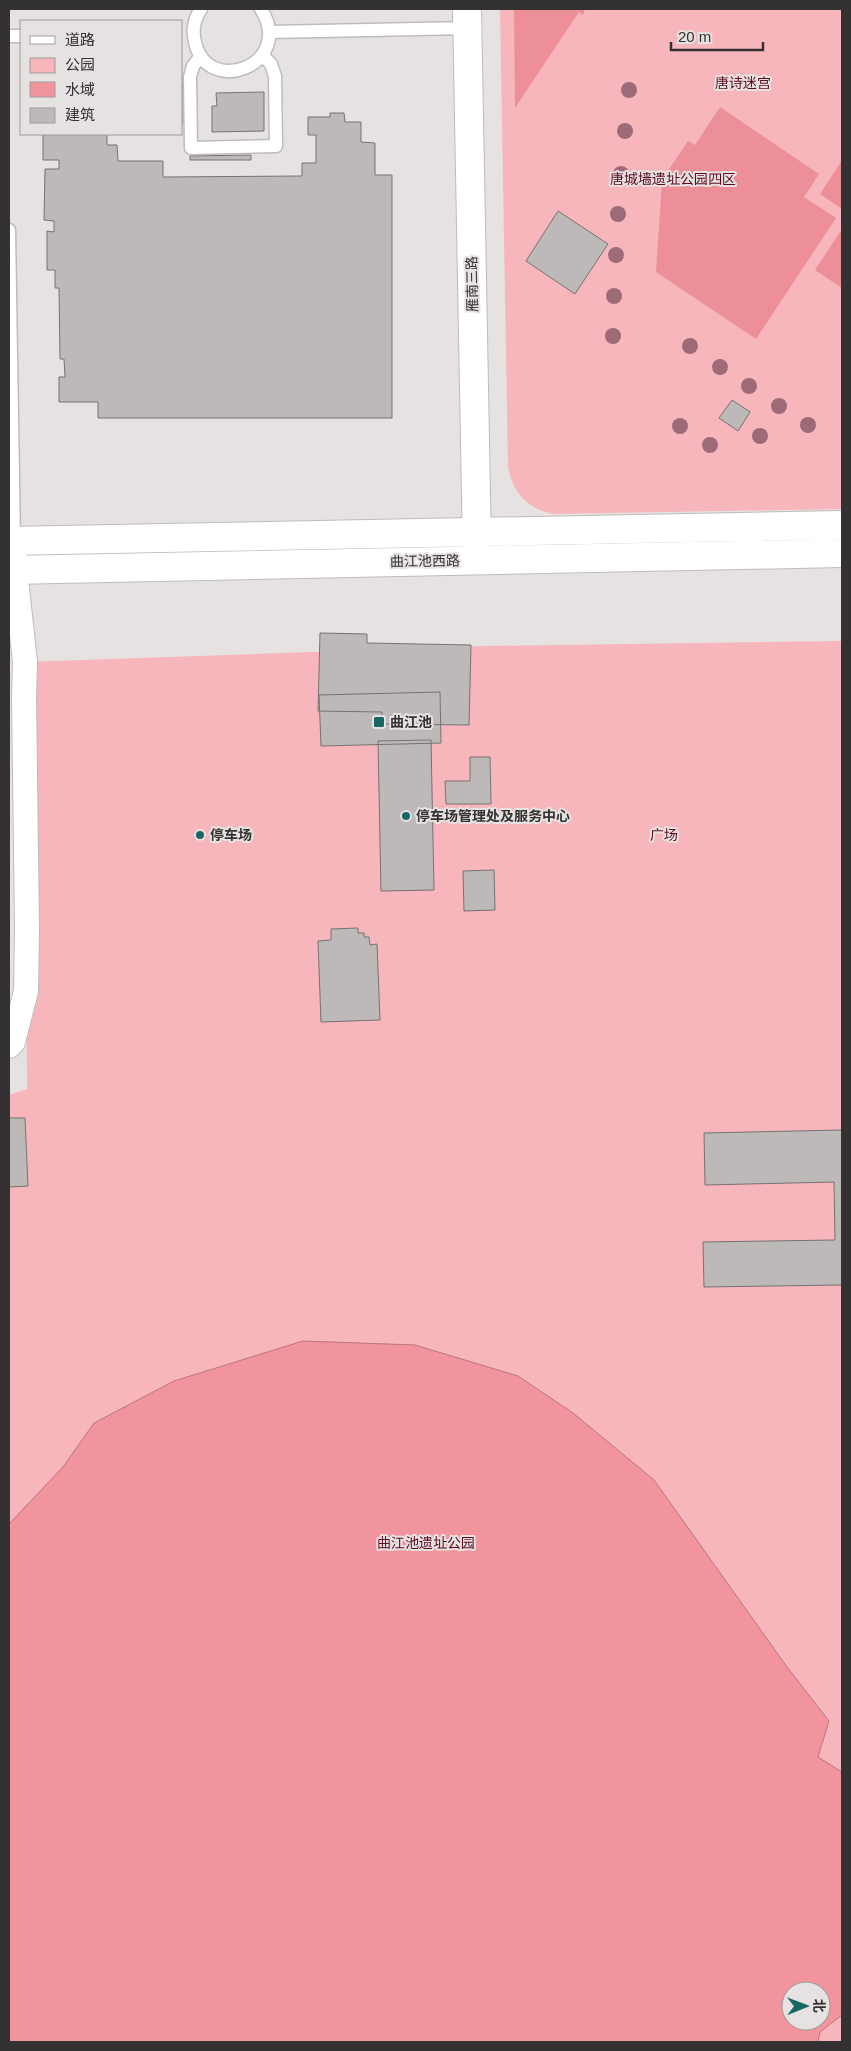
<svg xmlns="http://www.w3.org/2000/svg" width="851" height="2051" font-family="Helvetica,'Noto Sans SC',sans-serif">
  <rect width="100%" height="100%" fill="#e7e2e2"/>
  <!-- green -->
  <path fill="#f7b6bb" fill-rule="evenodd" d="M500,9H842V509L554,514C527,509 512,492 508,466Z
    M842,641V2042H9V1095L27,1089L25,662L483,646ZM791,1991H821V2021H791Z"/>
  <!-- forest -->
  <path fill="#ec8f99" d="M514,9H585L583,15L579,12L515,108Z
    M720,107L819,174L804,197L836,218L756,339L656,272L662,180L688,141L695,145Z
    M842,160V209L820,194Z
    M842,229V288L815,270Z"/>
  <!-- water -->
  <path fill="#f2949e" stroke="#b9767d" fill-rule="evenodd" d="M303,1341L415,1345L518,1376L573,1413L654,1480L787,1667L829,1721L818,1757L842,1772V2015L820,2032L818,2042H9V1524L63,1467L94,1423L174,1381ZM791,1991H821V2021H791Z"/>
  <!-- building -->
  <path fill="#beb9b9" stroke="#767172" d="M181,87H187L189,122H181Z
    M264,92V131L212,132V106H217L216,93Z
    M330,113H344L345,122H361V142L375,143V175H392V418H98V402H59V377H65L64,359H60L59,288H55V270H47V231L54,232V221L44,220L45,169H59V160H43V134H107V145H117L118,161H163V177L302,176V163H316V135H308V117H330Z
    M251,155V160H190V156Z
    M558,211L608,244L575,294L526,261Z
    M732,400L750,412L738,431L719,418Z
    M320,633L367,634V643L471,645L469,725L382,724V712L318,711Z
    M440,692L441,743L321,746L319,695Z
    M431,740L434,890L381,891L378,741Z
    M470,757H490L491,804H446L445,781H470Z
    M494,870L495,910L464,911L463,871Z
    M358,928V933H364V937H369L370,945L377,944L380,1020L321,1022L318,941L331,940V929Z
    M9,1118H25L28,1186L9,1187Z
    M842,1130V1285L704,1287L703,1242L835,1240L834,1182L705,1185L704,1133Z"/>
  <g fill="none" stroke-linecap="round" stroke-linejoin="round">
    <defs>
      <path id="service" d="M201,9C194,19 192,30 195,42C207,98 296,65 261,9
        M270,32L467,28
        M9,36H21
        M201,56L193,66L190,77L191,148L276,146L275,76L271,64L262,55
        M9,230L14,541"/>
      <path id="minor" d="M9,1046L13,1042L26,991L27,929L24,698L25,662L15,570L14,541"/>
      <path id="tertiary" d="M467,9L477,550
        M9,541L842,525
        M9,570L842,553"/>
    </defs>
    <!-- service casing -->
    <use href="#service" stroke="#c0bbbb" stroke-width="15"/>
    <!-- minor casing -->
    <use href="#minor" stroke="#c0bbbb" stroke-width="26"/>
    <!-- tertiary casing -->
    <use href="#tertiary" stroke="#c0bbbb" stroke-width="30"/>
    <!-- service -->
    <use href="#service" stroke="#fff" stroke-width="12"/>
    <!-- minor -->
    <use href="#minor" stroke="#fff" stroke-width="24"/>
    <!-- tertiary -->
    <use href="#tertiary" stroke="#fff" stroke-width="28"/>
  </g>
  <!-- trees -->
  <g fill="#9c6b77">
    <circle cx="629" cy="90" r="8"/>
    <circle cx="625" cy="131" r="8"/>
    <circle cx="621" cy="174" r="8"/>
    <circle cx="618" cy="214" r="8"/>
    <circle cx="616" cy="255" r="8"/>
    <circle cx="614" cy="296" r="8"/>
    <circle cx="613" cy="336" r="8"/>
    <circle cx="690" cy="346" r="8"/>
    <circle cx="720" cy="367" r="8"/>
    <circle cx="749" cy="386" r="8"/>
    <circle cx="779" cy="406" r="8"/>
    <circle cx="808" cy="425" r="8"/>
    <circle cx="680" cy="426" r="8"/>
    <circle cx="760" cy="436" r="8"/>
    <circle cx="710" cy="445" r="8"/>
  </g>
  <!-- markers -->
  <g fill="#196765" stroke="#e7e2e2" stroke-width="2">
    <rect x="373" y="716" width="12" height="12" rx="2.5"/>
    <circle cx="406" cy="816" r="5"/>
    <circle cx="200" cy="835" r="5"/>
  </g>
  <g text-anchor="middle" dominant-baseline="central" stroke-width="4" stroke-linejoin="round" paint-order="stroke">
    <!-- park labels -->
    <g font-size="14" fill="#5e0a20" stroke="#e7e2e2">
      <text x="743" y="83">唐诗迷宫</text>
      <text x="673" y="179">唐城墙遗址公园四区</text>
      <text x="664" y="835">广场</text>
      <text x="426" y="1543">曲江池遗址公园</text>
    </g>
    <!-- street labels -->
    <g font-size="14" fill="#333131" stroke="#e7e2e2">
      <text transform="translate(472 284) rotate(-91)">雁南三路</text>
      <text transform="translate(425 561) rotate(-1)">曲江池西路</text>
    </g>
    <!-- poi labels -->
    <g font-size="14" font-weight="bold" fill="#333131" stroke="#e7e2e2" text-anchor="start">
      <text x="390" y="722">曲江池</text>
      <text x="416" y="816">停车场管理处及服务中心</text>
      <text x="210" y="835">停车场</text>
    </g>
  </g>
  <!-- border -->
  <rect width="851" height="2051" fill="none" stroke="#333131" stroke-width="20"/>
  <!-- legend -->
  <rect x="20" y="20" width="162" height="115" fill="#e7e2e2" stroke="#9f9b9b"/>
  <rect x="30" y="36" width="25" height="8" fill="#ffffff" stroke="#9f9b9b"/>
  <text x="65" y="45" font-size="15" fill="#333131">道路</text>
  <rect x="30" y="58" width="25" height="15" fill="#f7b6bb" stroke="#9f9b9b"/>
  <text x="65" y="70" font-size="15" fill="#333131">公园</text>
  <rect x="30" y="82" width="25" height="15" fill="#f2949e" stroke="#9f9b9b"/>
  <text x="65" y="95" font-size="15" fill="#333131">水域</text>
  <rect x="30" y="108" width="25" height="15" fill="#beb9b9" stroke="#9f9b9b"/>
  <text x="65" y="120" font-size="15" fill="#333131">建筑</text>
  <!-- north arrow -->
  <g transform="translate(806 2006) rotate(89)"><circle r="24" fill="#e7e2e2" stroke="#9f9b9b"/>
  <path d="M0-4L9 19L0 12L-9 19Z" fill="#196765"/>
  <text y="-8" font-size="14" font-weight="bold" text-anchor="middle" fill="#333131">北</text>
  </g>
  <!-- scale -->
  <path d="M671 42v8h92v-8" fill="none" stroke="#333131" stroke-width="2.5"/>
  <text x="678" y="42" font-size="15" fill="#333131" stroke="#e7e2e2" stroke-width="4" paint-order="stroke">20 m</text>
</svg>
